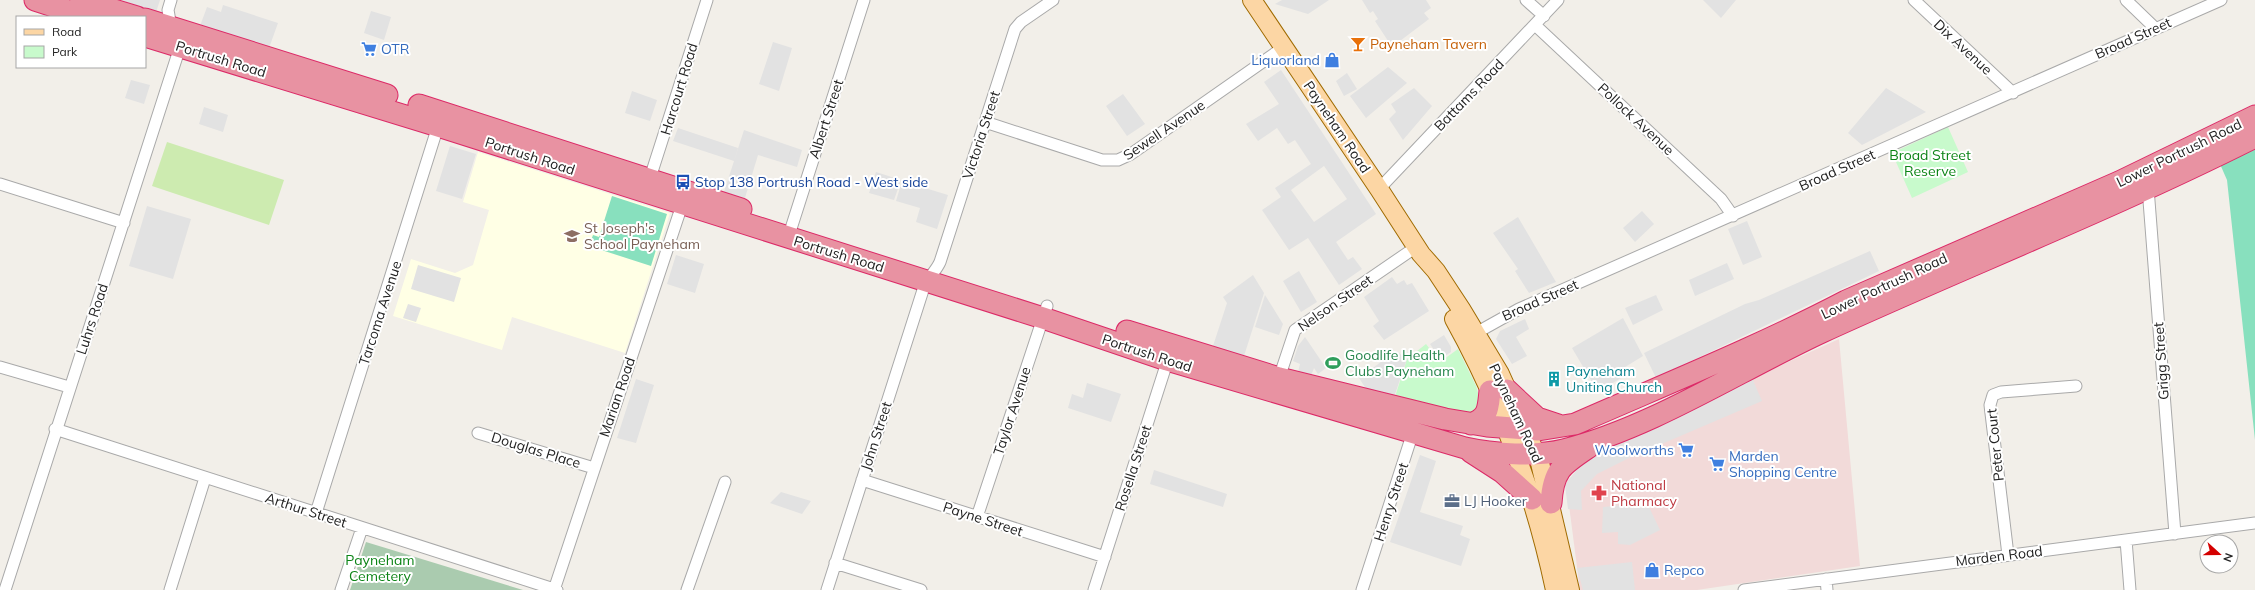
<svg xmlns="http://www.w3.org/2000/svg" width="2255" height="590" font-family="Mulish,sans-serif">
  <rect width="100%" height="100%" fill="#f2efe9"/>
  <!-- commercial -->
  <path fill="#f2dad9" d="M1839,339L1860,566L1697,590H1580L1566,482L1602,446Z"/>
  <!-- education -->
  <path fill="#ffffe5" d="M478,152L670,213L625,353L512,317L502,350L393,316L411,259L455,273L473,265L489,210L463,202Z"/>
  <!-- grass -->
  <path fill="#cdebb0" d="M167,142L284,180L269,225L152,186Z"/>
  <!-- cemetery -->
  <path fill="#aacbaf" d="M366,542L523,590H350Z"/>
  <!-- park -->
  <path fill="#c8facc" d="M1948,127L1968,172L1912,198L1892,153Z
    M1426,344L1440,362L1458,349L1476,386L1481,403L1471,418L1394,400L1407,359Z"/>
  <!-- pitch -->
  <path fill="#88e0be" d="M2255,137V440L2227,180L2216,155Z
    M612,196L667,214L651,266L589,246L593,235L599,237Z"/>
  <!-- parking -->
  <path fill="#e2e2e2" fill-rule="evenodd" d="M121,0H160L156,12Z
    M1282,0H1329L1308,14L1275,4Z
    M1362,0H1426L1431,8L1424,13L1429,19L1392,47L1375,21L1378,19L1373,11L1370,13Z
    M1703,0H1736L1721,18Z
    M223,5L278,23L269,48L200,26L207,7L221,12Z
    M371,11L391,17L384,40L364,33Z
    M773,42L792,48L779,91L759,84Z
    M1388,67L1407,83L1366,118L1350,96Z
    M1281,70L1376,214L1336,242L1348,260L1353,257L1362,269L1339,285L1308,238L1289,250L1262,210L1281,197L1275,188L1311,164L1295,140L1288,144L1277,128L1258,141L1246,124L1279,104L1264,82ZM1324,166L1347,199L1314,222L1291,190Z
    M1347,73L1357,89L1344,96L1336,81Z
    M131,80L150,85L144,104L125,98Z
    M1414,88L1432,106L1403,140L1389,119L1396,112L1391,104Z
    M1886,88L1926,112L1862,145L1848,133Z
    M632,91L657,100L650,121L625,113Z
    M1123,94L1145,124L1127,136L1106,106Z
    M204,107L228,115L223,132L199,124Z
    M678,128L738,148L734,161L673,141Z
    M744,130L802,150L797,167L758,155L745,198L724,192Z
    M450,146L476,154L462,199L436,191Z
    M876,172L901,180L894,200L869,193Z
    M902,181L948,195L937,229L916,222L920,208L896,201Z
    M147,206L191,219L173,279L129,266Z
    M1642,211L1654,224L1635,242L1623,228Z
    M1518,217L1556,282L1529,293L1515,271L1518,269L1493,233Z
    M1747,221L1762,257L1743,265L1728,229Z
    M1870,251L1879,271L1656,378L1644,353L1745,304L1759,300Z
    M676,255L704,264L695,293L667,284Z
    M1727,263L1734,279L1695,296L1689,280Z
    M418,265L461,278L454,302L411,289Z
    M1299,271L1317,302L1301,312L1283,281Z
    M1253,275L1264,293L1244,356L1213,346L1227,303L1223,297Z
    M1392,277L1397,284L1404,280L1407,285L1412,283L1429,311L1384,340L1373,326L1379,321L1364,297Z
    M1265,295L1283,324L1279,335L1255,327Z
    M1656,295L1663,310L1633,325L1625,308Z
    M408,304L421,308L416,322L403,318Z
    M1623,318L1643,356L1617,372L1621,378L1598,392L1572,348Z
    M1525,319L1529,329L1516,337L1527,356L1512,364L1496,339L1500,331Z
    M1444,335L1451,347V352L1440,359L1430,344Z
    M1305,337L1326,368L1318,374L1314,368L1311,376L1298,372L1300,364L1293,361L1298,346Z
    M1396,351L1407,359L1393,400L1368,392L1359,378Z
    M1752,378L1762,401L1629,458L1597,474L1581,491L1582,510L1568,509L1565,485L1579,467L1602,448Z
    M636,379L654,385L636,443L617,438Z
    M1087,383L1121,394L1111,422L1068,408L1072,394L1083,398Z
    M1420,455L1436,461L1420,512L1463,526L1460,535L1470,539L1461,566L1390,542Z
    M1154,470L1227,494L1223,507L1150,484Z
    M781,492L811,501L802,514L770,503Z
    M1647,503L1660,530L1630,545L1618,544V532L1602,533L1603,507Z
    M1632,562L1635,590H1583L1577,568Z"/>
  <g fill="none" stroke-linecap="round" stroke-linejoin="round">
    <defs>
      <path id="street" d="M171,0L168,10L171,27
        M1526,0L1544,16
        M1914,0L2013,93
        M2126,0L2155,28
        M1535,25L1721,199L1733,216
        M985,122L1102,160H1118L1131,154L1284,47
        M650,178L707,0
        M0,184L124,223
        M2148,188L2175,534
        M1379,189L1558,0
        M788,238L864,0
        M1476,333L1519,309L2221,0
        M0,367L69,387
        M1279,378L1295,330L1416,247
        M55,429L557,590
        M478,433L594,468
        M862,480L1105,557
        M316,513L439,123
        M977,517L1047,306
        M2126,540L2130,590
        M2008,555L1990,405L1993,395L2001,392L2076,386
        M835,563L921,590
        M1826,579L1827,590
        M5,590L180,47
        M170,590L205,478
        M341,590L362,528
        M554,590L682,205
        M687,590L725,482
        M827,590L923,290C926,279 935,273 940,262L1015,29L1021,22L1053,0
        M1094,590L1169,356
        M1362,590L1414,429
        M1744,590L2255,523"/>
      <path id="primary" d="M1252,0L1379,189L1421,254L1436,271L1461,309L1500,374L1540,463L1570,590
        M1454,319C1501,404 1535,495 1555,590"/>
      <path id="highway" d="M35,0L87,17
        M81,0L137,17
        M145,19L387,95
        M145,36L438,126L1043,318L1167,360L1465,448C1492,454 1537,457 1564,450C1653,427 1738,371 1822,332C1966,266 2114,208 2255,137
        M419,105L741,209
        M1127,331L1279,378L1445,419L1487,426L1538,430L1575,424C1666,384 1758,347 1846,301L2119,182L2255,116
        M1507,390L1537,418L1558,425
        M1471,424C1489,417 1488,409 1490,391
        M1471,452L1502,472L1532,499
        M1551,503C1553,470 1562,465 1589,447"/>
    </defs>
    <!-- street casing -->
    <use href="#street" stroke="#a9a9a9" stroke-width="13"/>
    <!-- primary casing -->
    <use href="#primary" stroke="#a06b00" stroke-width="20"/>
    <!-- highway casing -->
    <use href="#highway" stroke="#dc2a67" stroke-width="23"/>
    <!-- street -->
    <use href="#street" stroke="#fff" stroke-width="11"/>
    <!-- primary -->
    <use href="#primary" stroke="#fcd6a4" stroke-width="18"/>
    <!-- highway -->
    <use href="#highway" stroke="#e892a2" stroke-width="21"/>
  </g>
  <!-- icons -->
  <defs>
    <symbol id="bar-bare" viewBox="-9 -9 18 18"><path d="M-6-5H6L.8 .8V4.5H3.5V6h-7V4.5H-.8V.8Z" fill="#e8710a" stroke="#fff" stroke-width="2.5" paint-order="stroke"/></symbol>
    <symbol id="supermarket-bare" viewBox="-9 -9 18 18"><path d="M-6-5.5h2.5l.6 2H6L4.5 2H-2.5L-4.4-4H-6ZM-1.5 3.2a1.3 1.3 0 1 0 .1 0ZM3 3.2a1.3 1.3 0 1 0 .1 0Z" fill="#3f7fe0" stroke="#fff" stroke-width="2.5" paint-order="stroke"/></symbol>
    <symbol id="shop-bare" viewBox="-9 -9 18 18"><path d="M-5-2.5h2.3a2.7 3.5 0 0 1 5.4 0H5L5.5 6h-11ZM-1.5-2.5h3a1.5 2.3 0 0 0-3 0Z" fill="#3f7fe0" stroke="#fff" stroke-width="2.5" paint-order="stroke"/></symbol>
    <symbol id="bus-bare" viewBox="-9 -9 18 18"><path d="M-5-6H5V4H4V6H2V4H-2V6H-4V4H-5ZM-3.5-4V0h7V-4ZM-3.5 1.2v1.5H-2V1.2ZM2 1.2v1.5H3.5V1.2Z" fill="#1a4fb4" stroke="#fff" stroke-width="2.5" paint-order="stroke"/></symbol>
    <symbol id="school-bare" viewBox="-9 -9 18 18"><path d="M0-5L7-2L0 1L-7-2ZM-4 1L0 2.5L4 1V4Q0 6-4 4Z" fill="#8d6e63" stroke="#fff" stroke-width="2.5" paint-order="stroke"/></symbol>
    <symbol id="stadium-bare" viewBox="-9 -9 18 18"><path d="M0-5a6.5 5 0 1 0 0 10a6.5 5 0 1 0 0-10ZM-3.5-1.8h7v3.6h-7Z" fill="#2e9e5b" stroke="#fff" stroke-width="2.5" paint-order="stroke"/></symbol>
    <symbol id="building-bare" viewBox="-9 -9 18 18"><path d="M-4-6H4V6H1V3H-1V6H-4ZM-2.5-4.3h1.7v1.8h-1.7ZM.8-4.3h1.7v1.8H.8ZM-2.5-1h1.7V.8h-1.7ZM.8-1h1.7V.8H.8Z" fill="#0f9aa8" stroke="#fff" stroke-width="2.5" paint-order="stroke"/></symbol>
    <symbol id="pharmacy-bare" viewBox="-9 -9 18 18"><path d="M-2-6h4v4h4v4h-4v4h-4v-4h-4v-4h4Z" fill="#e0444e" stroke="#fff" stroke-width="2.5" paint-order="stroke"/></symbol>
    <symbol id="office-bare" viewBox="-9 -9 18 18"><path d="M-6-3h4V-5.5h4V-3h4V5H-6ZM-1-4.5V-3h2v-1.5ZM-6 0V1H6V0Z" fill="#5c6f8a" stroke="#fff" stroke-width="2.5" paint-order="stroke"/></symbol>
  </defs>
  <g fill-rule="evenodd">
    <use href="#bar-bare" x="1347" y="33" width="22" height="22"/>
    <use href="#supermarket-bare" x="358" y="38" width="22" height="22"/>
    <use href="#shop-bare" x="1321" y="49" width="22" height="22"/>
    <use href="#bus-bare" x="672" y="171" width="22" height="22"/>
    <use href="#school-bare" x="561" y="225" width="22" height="22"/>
    <use href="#stadium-bare" x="1322" y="352" width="22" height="22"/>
    <use href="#building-bare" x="1543" y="368" width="22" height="22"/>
    <use href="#supermarket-bare" x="1675" y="439" width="22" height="22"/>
    <use href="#supermarket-bare" x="1706" y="453" width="22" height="22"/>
    <use href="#pharmacy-bare" x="1588" y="482" width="22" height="22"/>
    <use href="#office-bare" x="1441" y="490" width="22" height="22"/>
    <use href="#shop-bare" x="1641" y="559" width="22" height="22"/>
  </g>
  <g text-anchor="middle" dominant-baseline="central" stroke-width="4" stroke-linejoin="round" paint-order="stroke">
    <!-- street labels -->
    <g font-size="14" fill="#222" stroke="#fff">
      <text transform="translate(2133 38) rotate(-24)">Broad Street</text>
      <text transform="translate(1963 47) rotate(43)">Dix Avenue</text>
      <text transform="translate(221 59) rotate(17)">Portrush Road</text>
      <text transform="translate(679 89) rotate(-73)">Harcourt Road</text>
      <text transform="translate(1469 95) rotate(-46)">Battams Road</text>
      <text transform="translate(826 119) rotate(-72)">Albert Street</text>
      <text transform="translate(1636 119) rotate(43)">Pollock Avenue</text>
      <text transform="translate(1337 127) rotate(56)">Payneham Road</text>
      <text transform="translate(1164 130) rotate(-34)">Sewell Avenue</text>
      <text transform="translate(981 135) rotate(-72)">Victoria Street</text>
      <text transform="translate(2179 153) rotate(-26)">Lower Portrush Road</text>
      <text transform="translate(530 156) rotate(18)">Portrush Road</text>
      <text transform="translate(1837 170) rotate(-24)">Broad Street</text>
      <text transform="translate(839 254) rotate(17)">Portrush Road</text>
      <text transform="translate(1884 286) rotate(-25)">Lower Portrush Road</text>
      <text transform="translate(1540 300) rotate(-24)">Broad Street</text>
      <text transform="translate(1335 303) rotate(-35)">Nelson Street</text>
      <text transform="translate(380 313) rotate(-72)">Tarcoma Avenue</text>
      <text transform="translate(92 319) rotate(-72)">Luhrs Road</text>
      <text transform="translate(1147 353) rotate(18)">Portrush Road</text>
      <text transform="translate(2161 361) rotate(-94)">Grigg Street</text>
      <text transform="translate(617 397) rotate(-71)">Marian Road</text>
      <text transform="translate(1012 411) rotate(-72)">Taylor Avenue</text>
      <text transform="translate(1516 413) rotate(65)">Payneham Road</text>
      <text transform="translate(876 436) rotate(-72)">John Street</text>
      <text transform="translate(1995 445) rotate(-96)">Peter Court</text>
      <text transform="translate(536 450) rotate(17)">Douglas Place</text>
      <text transform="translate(1133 468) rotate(-72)">Rosella Street</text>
      <text transform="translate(1391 502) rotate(-72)">Henry Street</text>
      <text transform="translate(306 510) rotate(18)">Arthur Street</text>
      <text transform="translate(983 519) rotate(18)">Payne Street</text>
      <text transform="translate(1999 556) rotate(-7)">Marden Road</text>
    </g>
    <!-- food labels -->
    <g font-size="14" fill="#c56008" stroke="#fff" text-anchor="start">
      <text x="1370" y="44">Payneham Tavern</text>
    </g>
    <!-- shop labels -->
    <g font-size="14" fill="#366cbe" stroke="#fff" text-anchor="start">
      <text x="381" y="49">OTR</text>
      <text x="1320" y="60" text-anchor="end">Liquorland</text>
      <text x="1674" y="450" text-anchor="end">Woolworths</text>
      <text x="1729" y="456">Marden<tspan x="1729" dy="16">Shopping Centre</tspan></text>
      <text x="1664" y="570">Repco</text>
    </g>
    <!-- park labels -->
    <g font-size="14" fill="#0c8416" stroke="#fff">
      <text x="1930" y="155">Broad Street<tspan x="1930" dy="16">Reserve</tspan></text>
      <text x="380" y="560">Payneham<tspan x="380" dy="16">Cemetery</tspan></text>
    </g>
    <!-- transit labels -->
    <g font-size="14" fill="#164399" stroke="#fff" text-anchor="start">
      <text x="695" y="182">Stop 138 Portrush Road - West side</text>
    </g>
    <!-- education labels -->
    <g font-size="14" fill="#785e54" stroke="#fff" text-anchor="start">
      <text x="584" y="228">St Joseph's<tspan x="584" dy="16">School Payneham</tspan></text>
    </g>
    <!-- leisure labels -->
    <g font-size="14" fill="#27864d" stroke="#fff" text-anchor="start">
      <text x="1345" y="355">Goodlife Health<tspan x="1345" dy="16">Clubs Payneham</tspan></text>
    </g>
    <!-- culture labels -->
    <g font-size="14" fill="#0d838f" stroke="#fff" text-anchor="start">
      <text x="1566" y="371">Payneham<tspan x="1566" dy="16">Uniting Church</tspan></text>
    </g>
    <!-- health labels -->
    <g font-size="14" fill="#be3a42" stroke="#fff" text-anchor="start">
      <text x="1611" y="485">National<tspan x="1611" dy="16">Pharmacy</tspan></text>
    </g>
    <!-- service labels -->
    <g font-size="14" fill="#4e5e75" stroke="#fff" text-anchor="start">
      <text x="1464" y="501">LJ Hooker</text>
    </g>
  </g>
  <!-- legend -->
  <rect x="16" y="16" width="130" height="52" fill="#ffffff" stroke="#a7a7a7"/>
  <rect x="24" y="29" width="20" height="6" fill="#fcd6a4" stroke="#a7a7a7"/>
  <text x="52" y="36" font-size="12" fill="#222222">Road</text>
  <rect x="24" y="46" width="20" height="12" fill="#c8facc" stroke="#a7a7a7"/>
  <text x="52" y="56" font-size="12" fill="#222222">Park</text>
  <!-- north arrow -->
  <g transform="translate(2219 554) rotate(111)"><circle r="19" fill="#ffffff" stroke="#a7a7a7"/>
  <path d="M0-3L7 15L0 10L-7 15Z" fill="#d40000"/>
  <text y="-6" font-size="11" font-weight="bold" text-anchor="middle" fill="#222222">N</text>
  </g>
</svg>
